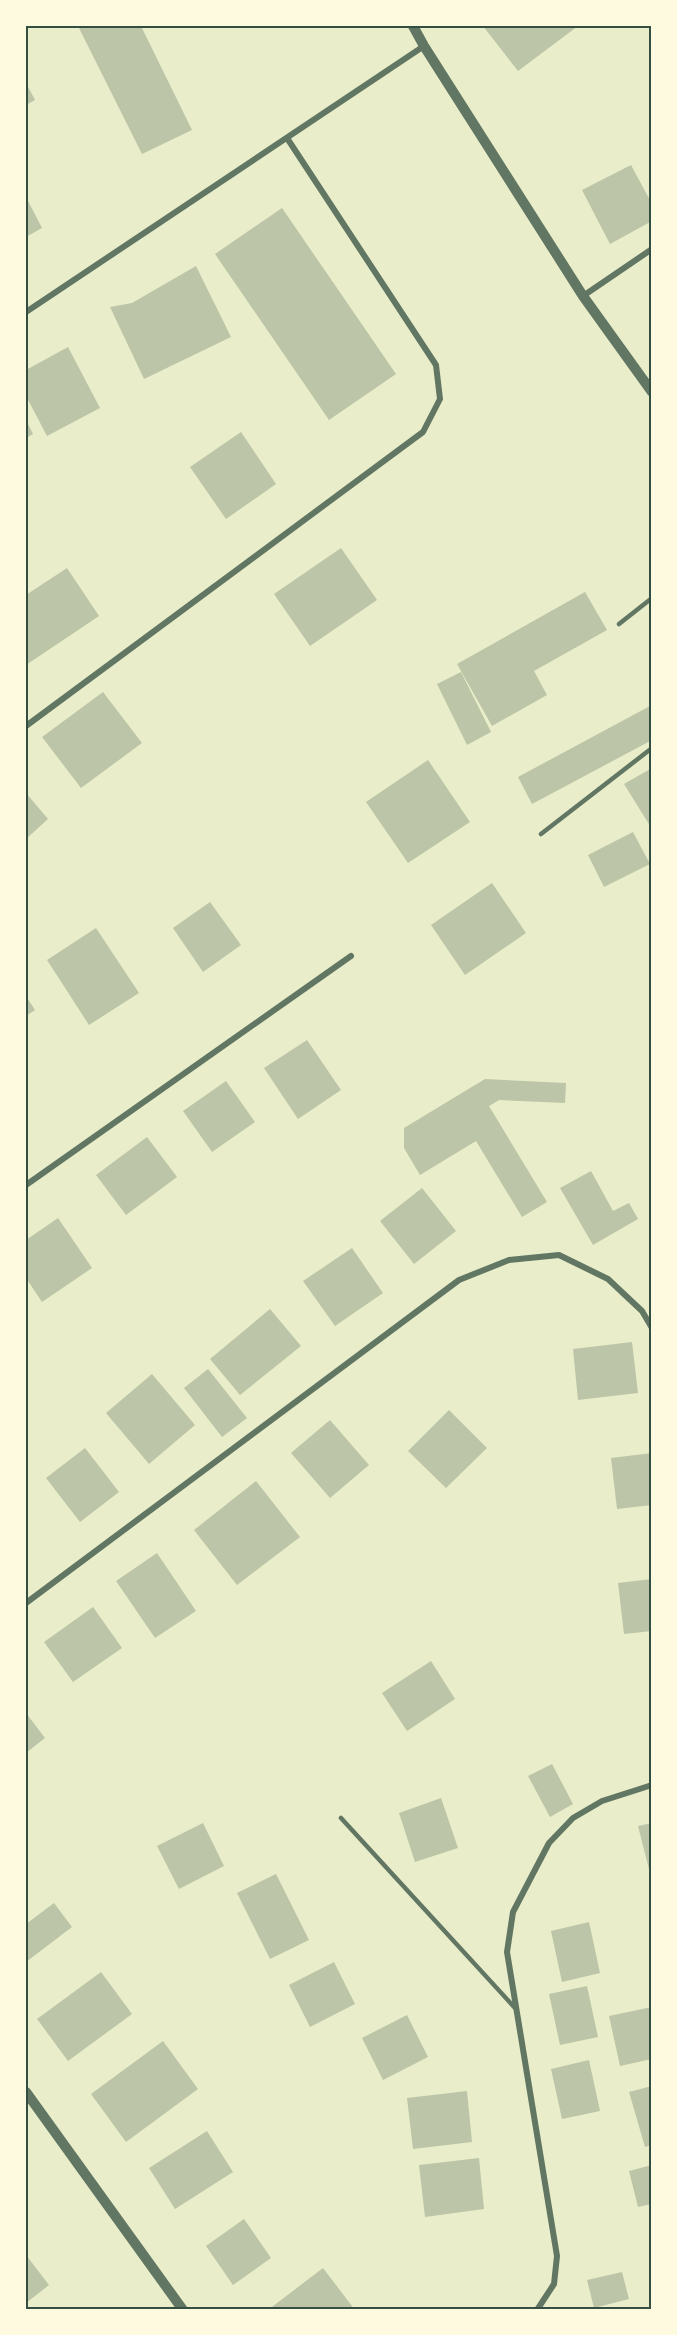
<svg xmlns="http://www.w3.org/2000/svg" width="677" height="2335" font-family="Montserrat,sans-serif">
  <rect width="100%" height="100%" fill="#e9edc9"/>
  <!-- building -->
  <path fill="#bcc5a7" d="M78,26H141L192,130L142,154Z
    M483,26H578L518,71Z
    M26,83L35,100L26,105Z
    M631,165L652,204V221L610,244L582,190Z
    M26,197L42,228L26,237Z
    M282,208L396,374L329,420L215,254Z
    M196,266L231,337L144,379L110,307L132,303Z
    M68,347L100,408L47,436L26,396V370Z
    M26,420L33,434L26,438Z
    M241,432L276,484L226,519L190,467Z
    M341,548L377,600L310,646L274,594Z
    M67,568L99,616L26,665V595Z
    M585,592L607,630L534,671L547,695L492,726L457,664Z
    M461,672L491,732L467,745L437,684Z
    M103,692L142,743L81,788L42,737Z
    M650,706L652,709V740L532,804L518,777Z
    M428,760L470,822L408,863L366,802Z
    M652,768V829L624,784Z
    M26,793L48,819L26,839Z
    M633,832L650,864L604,887L588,855Z
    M492,883L526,933L465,975L431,925Z
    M210,902L241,945L203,972L173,928Z
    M96,928L139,993L89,1025L47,960Z
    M26,996L35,1010L26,1016Z
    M307,1040L341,1090L298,1119L264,1068Z
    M485,1079L566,1083L565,1103L499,1100L489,1106L547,1202L522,1217L476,1141L420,1175L404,1148V1128Z
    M226,1081L255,1122L212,1152L183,1111Z
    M147,1137L177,1177L126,1215L96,1175Z
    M591,1171L613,1211L629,1203L638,1219L593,1245L560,1188Z
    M422,1188L456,1231L414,1264L380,1221Z
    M58,1218L92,1268L42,1302L26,1278V1240Z
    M352,1248L383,1293L335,1326L303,1281Z
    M270,1309L301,1346L240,1395L210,1359Z
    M632,1342L638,1393L578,1400L573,1349Z
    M208,1369L247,1418L222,1437L184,1388Z
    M152,1374L195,1425L149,1464L106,1413Z
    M449,1410L487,1448L446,1488L408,1451Z
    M330,1420L369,1465L330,1498L291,1453Z
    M85,1448L119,1492L80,1522L46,1478Z
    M652,1453V1505L617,1509L611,1458Z
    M256,1481L300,1537L237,1585L194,1530Z
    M157,1553L196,1611L155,1638L116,1581Z
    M652,1579V1631L624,1634L618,1583Z
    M93,1607L122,1648L73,1682L44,1642Z
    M431,1661L455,1699L407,1731L382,1693Z
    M26,1713L45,1738L26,1753Z
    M552,1764L573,1804L550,1817L528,1776Z
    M441,1798L458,1848L415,1862L399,1813Z
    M203,1823L224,1866L179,1889L157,1846Z
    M652,1823V1876L651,1877L638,1826Z
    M276,1874L309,1940L270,1959L237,1893Z
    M54,1903L72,1927L26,1962V1924Z
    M589,1922L600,1973L562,1982L551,1931Z
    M334,1962L355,2004L310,2027L289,1985Z
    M101,1972L132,2014L68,2061L37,2019Z
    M587,1986L598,2037L560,2045L549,1994Z
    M652,2007V2059L620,2066L609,2016Z
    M407,2015L428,2057L383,2080L362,2038Z
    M163,2041L198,2089L126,2142L91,2094Z
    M589,2060L600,2111L562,2119L551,2069Z
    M652,2086V2145L645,2147L629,2092Z
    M467,2091L472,2142L413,2149L407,2098Z
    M207,2131L233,2172L175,2209L149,2168Z
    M479,2158L484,2209L425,2217L419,2165Z
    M652,2165V2204L638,2207L629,2171Z
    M244,2219L271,2258L233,2285L206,2246Z
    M26,2255L49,2285L26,2303Z
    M323,2268L355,2310H268Z
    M622,2272L629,2299L594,2308L587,2280Z"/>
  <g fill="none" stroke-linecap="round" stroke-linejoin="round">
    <!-- service -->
    <path stroke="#617663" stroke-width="4.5" d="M619,624L652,598
      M541,834L652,748
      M341,1818L515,2008"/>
    <!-- minor -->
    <path stroke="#617663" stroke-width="6" d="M583,296L652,249
      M26,312L424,46
      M26,726L423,432L440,399L436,365L287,138
      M26,1185L351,956
      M26,1603L459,1280L509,1260L559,1255L608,1279L642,1311L652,1328
      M537,2310L554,2284L557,2256L507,1952L513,1912L549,1843L573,1818L602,1801L652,1785"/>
    <!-- tertiary -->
    <path stroke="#617663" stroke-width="10" d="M413,26L424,46L583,296L652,392
      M26,2092L183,2310"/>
  </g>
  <!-- border -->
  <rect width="677" height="2335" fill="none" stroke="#fefae0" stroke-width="54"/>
  <rect x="27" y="27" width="623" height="2281" fill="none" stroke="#344e41" stroke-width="2"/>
</svg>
